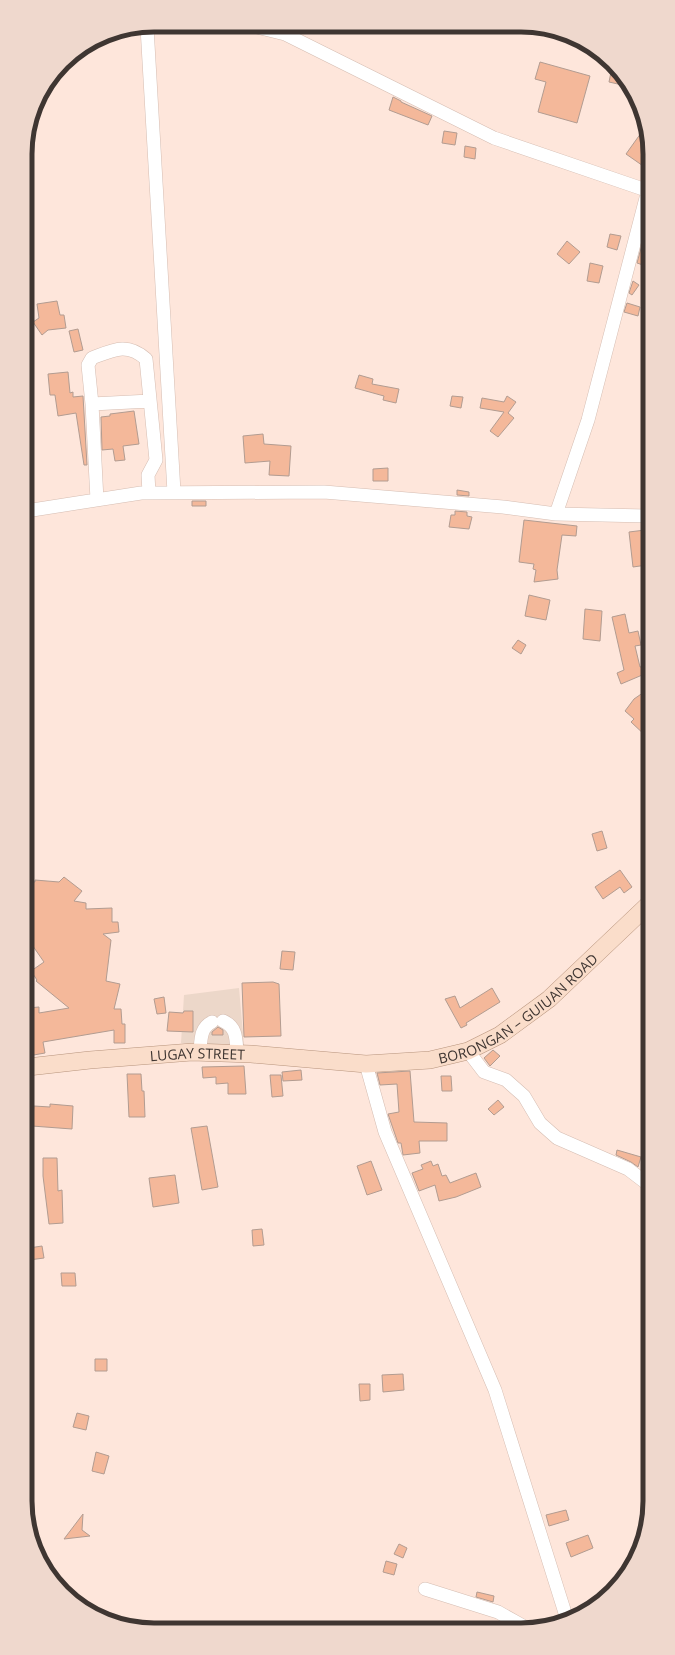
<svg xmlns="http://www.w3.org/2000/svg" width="675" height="1655" font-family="'Open Sans',sans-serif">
  <rect width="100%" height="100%" fill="#fee6db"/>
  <!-- commercial -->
  <path fill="#ecd7c9" d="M239,988L244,1045L181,1043L184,995Z"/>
  <!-- building -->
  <path fill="#f4b89a" stroke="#b29c91" d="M540,62L590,76L577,123L538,112L546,82L535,79Z
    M611,72L620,74L631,87L609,82Z
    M393,97L401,101V102L432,116L428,125L389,110Z
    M646,126V168L626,154Z
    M444,131L457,133L455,145L442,143Z
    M465,146L476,148L475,159L464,157Z
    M646,230V266L637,263Z
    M610,234L621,236L617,250L607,247Z
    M567,241L580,252L569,264L557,254Z
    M590,263L603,266L599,283L587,281Z
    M633,281L639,285L632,295L629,293Z
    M57,301L60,315H64L66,328L48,330L42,335L33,322L39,318L37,304Z
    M627,303L640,307L638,316L624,312Z
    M78,329L83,350L74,352L69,331Z
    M68,372L70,393L73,392V397L83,396L87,465H84L76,413L58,416L55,395H50L48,374Z
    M359,375L373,379L372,384L399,389L396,403L383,400L384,396L355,388Z
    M452,396L463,397L461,408L450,406Z
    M507,396L516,402L508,413L514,418L498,437L490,431L504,412L480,408L482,398L504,402Z
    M134,411L139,444L123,446L125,460L115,461L113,449L102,450L101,417L110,416V414Z
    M263,434L264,444L291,446L289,476L269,475L270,461L245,463L243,436Z
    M388,468V481H373V469Z
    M457,490L469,492V496L457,495Z
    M192,501H206V506H192Z
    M455,511L467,512V516L472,517L469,529L449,527L451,515H455Z
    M524,520L577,526L576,536L562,535L557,570L558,579L534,582L536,570L533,569L534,564L519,562Z
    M645,530L647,565L633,567L629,532Z
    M529,595L550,600L546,620L525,616Z
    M585,609L602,611L600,641L583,639Z
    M625,614L629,633L638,631L641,645L635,646L640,667L647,666V673L621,684L617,673L624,670L612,617Z
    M518,640L526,645L521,654L512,648Z
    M647,690V737L631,722L634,719L625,711L634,699Z
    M602,831L607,848L597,851L592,834Z
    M620,870L632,887L624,893L620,887L603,899L595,887Z
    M64,877L82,891L74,901L86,903V909L112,908V922H118L119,932L103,934L111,940L106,981L120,984L114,1009H121L122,1024H125V1043H114V1030L43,1042L45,1053L28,1056V1008L39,1007V1013L69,1008L36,981L37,980L31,971L44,962L28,939L27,881L35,882V880L59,882Z
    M282,951L295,952L293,970L280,969Z
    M273,982L279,984L281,1036L244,1037L242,983Z
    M492,988L500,1002L466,1023L467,1025L461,1028L445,999L455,996L460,1008Z
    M164,997L166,1013L157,1014L154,999Z
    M184,1011H193V1032L167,1031L169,1012L183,1013Z
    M218,1027L223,1030V1035H212V1032Z
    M493,1050L500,1056L490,1066L484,1058Z
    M244,1066L246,1094H228V1083L216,1084V1077L203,1078L202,1067Z
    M301,1070L302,1080L283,1081L282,1072Z
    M410,1071L414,1122L447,1123V1141H419L420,1153L403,1155L401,1143H398L388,1114L399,1112L397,1084L380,1085L377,1073Z
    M127,1074H141L142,1091H144L145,1117H129Z
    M270,1075H281L283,1096L272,1097Z
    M441,1076H451L452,1091H442Z
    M498,1100L504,1107L494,1115L488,1109Z
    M50,1104L73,1106L72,1129L32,1126L34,1106L50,1107Z
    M207,1126L218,1187L202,1190L191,1128Z
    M617,1150L641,1157L638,1167L631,1162L616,1155Z
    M43,1158H57L58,1191L62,1190L63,1223L49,1224L43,1176Z
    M371,1161L382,1190L367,1195L357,1166Z
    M431,1161L433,1166L438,1164L442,1176L446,1175L450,1183L476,1173L481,1187L456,1197L439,1201L435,1185L419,1191L412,1173L423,1169L421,1165Z
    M175,1175L179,1203L153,1207L149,1178Z
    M262,1229L264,1245L253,1246L252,1230Z
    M42,1246L44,1258L29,1260V1248Z
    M61,1273H75L76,1286H62Z
    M95,1359H107V1371H95Z
    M403,1374L404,1390L383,1392L382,1375Z
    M359,1384H370V1400L360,1401Z
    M77,1413L89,1416L86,1430L73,1427Z
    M96,1452L109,1456L104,1474L92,1471Z
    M566,1510L569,1520L549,1526L546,1515Z
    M83,1514L82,1530L90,1536L64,1539Z
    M588,1535L593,1548L571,1557L566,1543Z
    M399,1544L407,1548L403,1558L394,1554Z
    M386,1561L397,1564L394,1575L383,1572Z
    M477,1592L494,1596L493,1602L476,1597Z"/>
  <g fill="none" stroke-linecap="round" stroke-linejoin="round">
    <defs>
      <path id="minor" d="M253,26L285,34L494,138L646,190
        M147,27L174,492
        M92,404L150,401
        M97,500L92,404L88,365L92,358C113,350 127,342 146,359L156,460L148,475L149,493
        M26,511L141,493L324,492L503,507L556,514L647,516
        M556,514L588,420L646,198
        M223,1021C237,1027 236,1039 237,1053
        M468,1051L484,1072L506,1080L524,1096L540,1123L557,1138L628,1169L649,1185
        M200,1052C201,1040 200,1028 212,1022
        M366,1064L385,1132L495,1390L566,1616L570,1619
        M425,1589L498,1612L523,1626"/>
      <g id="major">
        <path id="s1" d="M28,1067L90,1060L192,1052L251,1054L366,1064L430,1060L468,1051L500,1035L549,999L648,905"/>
      </g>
    </defs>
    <!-- minor casing -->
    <use href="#minor" stroke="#d5bdb2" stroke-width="14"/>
    <!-- major casing -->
    <use href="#major" stroke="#b7947d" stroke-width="18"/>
    <!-- minor -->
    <use href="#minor" stroke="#fff" stroke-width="13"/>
    <!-- major -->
    <use href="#major" stroke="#faddca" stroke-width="17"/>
  </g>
  <g text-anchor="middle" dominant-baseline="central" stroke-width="4" stroke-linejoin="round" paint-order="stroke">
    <!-- street labels -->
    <g font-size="14" fill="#3f3632" stroke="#fee6db">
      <text stroke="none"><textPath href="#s1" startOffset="507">BORONGAN – GUIUAN ROAD</textPath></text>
      <text stroke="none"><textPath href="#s1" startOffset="170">LUGAY STREET</textPath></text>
    </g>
  </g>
  <!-- crop -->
  <path d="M0 0H675V1655H0ZM154 32H521A122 122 0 0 1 643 154V1501A122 122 0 0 1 521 1623H154A122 122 0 0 1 32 1501V154A122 122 0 0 1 154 32Z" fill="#efd8cd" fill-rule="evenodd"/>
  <path fill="none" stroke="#3f3632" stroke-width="5" d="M154 32H521A122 122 0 0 1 643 154V1501A122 122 0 0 1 521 1623H154A122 122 0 0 1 32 1501V154A122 122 0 0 1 154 32Z"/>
</svg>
